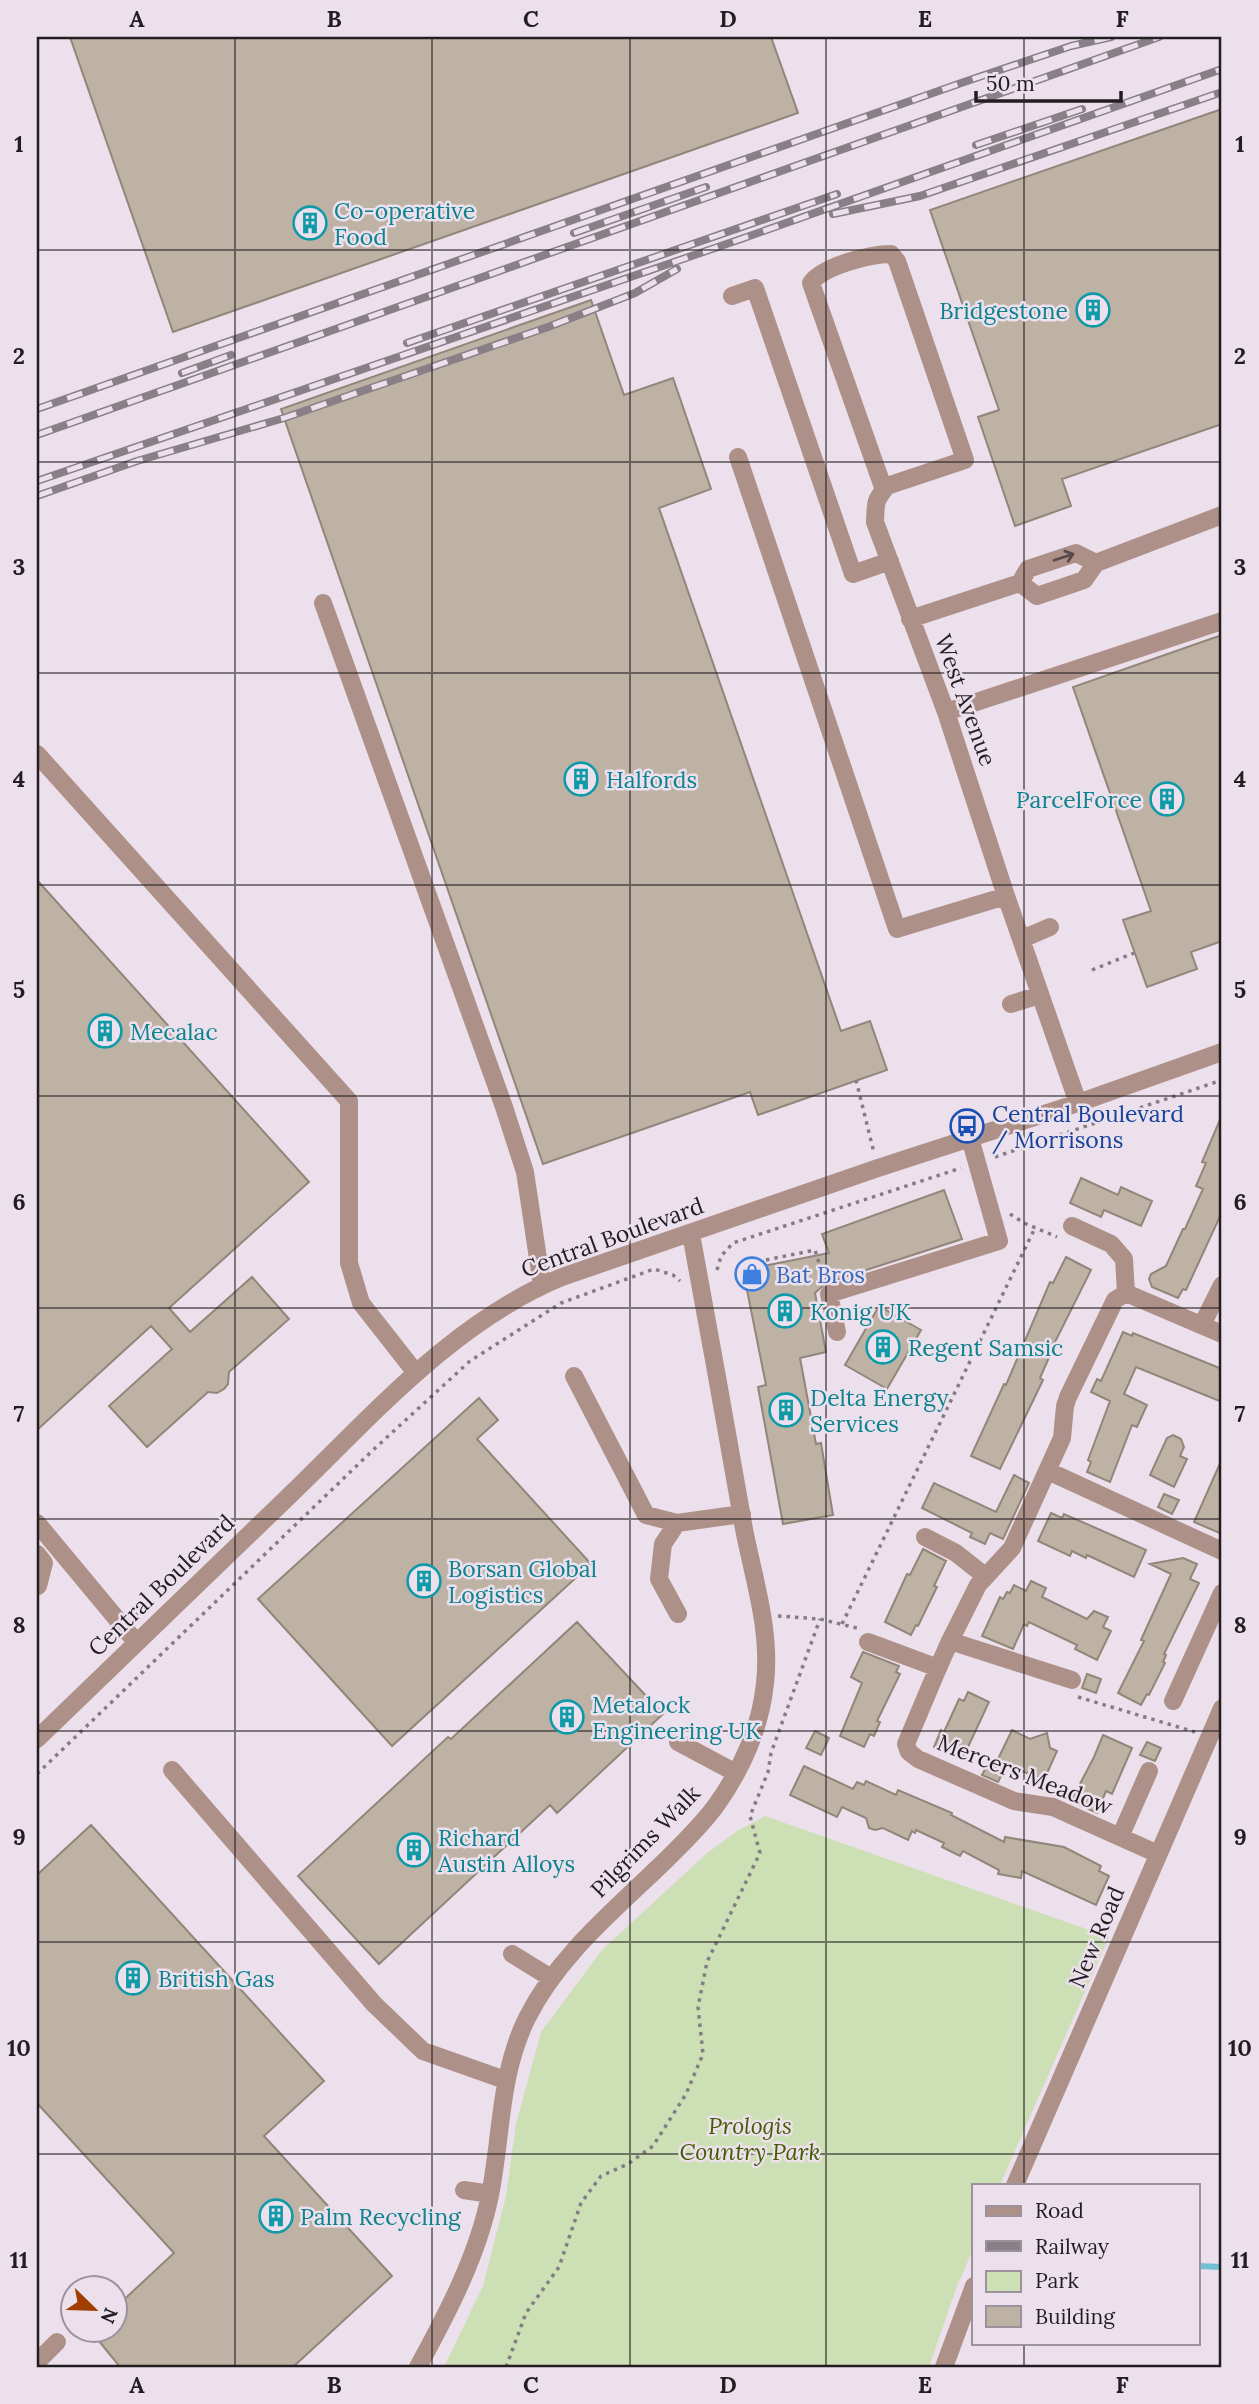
<svg xmlns="http://www.w3.org/2000/svg" width="1259" height="2404" font-family="Lora,serif">
  <rect width="100%" height="100%" fill="#ede0ed"/>
  <!-- green -->
  <path fill="#cddfb4" d="M765,1816L1109,1937L1000,2185H974V2247L956,2289L929,2367H444L483,2286L506,2196L516,2124L541,2032L602,1950L706,1854L737,1831Z"/>
  <g fill="none" stroke-linecap="round" stroke-linejoin="round">
    <!-- stream -->
    <path stroke="#71bfd5" stroke-width="6" d="M1198,2266L1222,2267"/>
  </g>
  <!-- building -->
  <path fill="#bdb2a4" stroke="#918679" stroke-width="2" d="M70,37H771L798,113L173,332Z
    M1222,109V424L1062,479L1071,506L1015,526L978,417L999,410L930,210Z
    M591,300L624,395L673,378L711,489L659,508L841,1031L870,1021L887,1070L758,1115L750,1092L543,1164L281,409Z
    M1222,635V941L1191,952L1197,969L1147,987L1123,920L1151,911L1073,687Z
    M37,880L309,1182L169,1308L190,1332L252,1277L289,1319L229,1372L228,1384L224,1389L217,1393L208,1392L147,1447L109,1406L172,1349L151,1326L37,1430Z
    M1222,1115V1212L1186,1290L1183,1289L1178,1298L1152,1287L1149,1279L1151,1274L1166,1266L1183,1229H1185L1203,1189L1196,1186L1206,1163L1202,1162Z
    M1081,1178L1118,1195L1121,1187L1152,1201L1141,1226L1104,1210L1101,1217L1070,1203Z
    M944,1190L962,1239L826,1283L815,1293L826,1352L800,1358L816,1444L821,1443L833,1515L783,1524L758,1387L766,1385L743,1270L829,1253L822,1234Z
    M1066,1257L1091,1270L1050,1352L1051,1353L1040,1378L1043,1380L1000,1469L971,1456L1004,1384L1006,1385L1050,1282L1053,1283Z
    M879,1306L921,1330L887,1389L845,1365Z
    M1123,1332L1132,1336L1133,1333L1222,1369V1402L1136,1367L1124,1394L1147,1405L1137,1427L1132,1425L1110,1482L1087,1472L1091,1462L1088,1460L1110,1401L1091,1392L1097,1379L1101,1381Z
    M479,1398L498,1420L477,1439L591,1564L392,1746L258,1599Z
    M1173,1435L1181,1439L1184,1447L1180,1456L1187,1459L1174,1487L1150,1475L1167,1438Z
    M1222,1459V1534L1194,1522Z
    M1014,1475L1029,1483L1003,1539L990,1533L985,1544L970,1537L972,1533L922,1508L934,1483L996,1512Z
    M1164,1494L1179,1500L1172,1514L1158,1507Z
    M1051,1513L1062,1518L1064,1514L1146,1550L1134,1577L1087,1555L1086,1558L1072,1551L1070,1556L1038,1541Z
    M923,1549L946,1561L934,1586L937,1587L918,1626L916,1625L911,1635L885,1622L907,1574L910,1575Z
    M1183,1558L1197,1564L1190,1579L1199,1583L1164,1654L1166,1655L1163,1662L1165,1663L1149,1695L1147,1694L1141,1705L1118,1693L1144,1641L1141,1640L1171,1574L1150,1564Z
    M1031,1581L1046,1588L1042,1597L1087,1619L1094,1611L1108,1617L1103,1627L1111,1631L1097,1660L1075,1649L1077,1645L1029,1622L1027,1626L1024,1624L1013,1649L982,1636L1000,1597L1003,1599L1007,1592L1010,1593L1014,1585L1026,1591Z
    M577,1622L663,1714L557,1813L550,1805L379,1964L298,1876L448,1737L451,1739Z
    M863,1652L899,1666L896,1672L900,1674L877,1721L880,1722L874,1736L870,1734L864,1747L840,1736L862,1683L851,1677Z
    M1087,1674L1101,1679L1096,1693L1082,1688Z
    M968,1692L989,1702L962,1760L934,1747L941,1730L944,1732L959,1699L964,1701Z
    M1012,1730L1030,1739L1047,1733L1050,1748L1057,1751L1044,1780L997,1761Z
    M815,1731L829,1738L821,1755L806,1748Z
    M1103,1735L1132,1748L1112,1794L1106,1791L1097,1813L1071,1801L1094,1757Z
    M1147,1742L1161,1748L1155,1761L1140,1755Z
    M990,1760L1005,1768L998,1782L982,1775Z
    M804,1766L853,1789L857,1782L864,1785L866,1781L896,1795L898,1790L952,1813L951,1815L1004,1842L1005,1837L1064,1847L1101,1866L1099,1871L1109,1876L1096,1905L1022,1871L1021,1878L998,1874L999,1870L963,1851L960,1856L942,1847L944,1843L916,1830L915,1833L912,1831L908,1840L883,1828L875,1830L869,1828L866,1818L842,1807L837,1817L790,1795Z
    M91,1825L324,2081L264,2136L392,2276L293,2367H120L90,2330H116V2307L174,2253L37,2103V1875Z"/>
  <g fill="none" stroke-linecap="round" stroke-linejoin="round">
    <!-- path -->
    <path stroke="#857c84" stroke-width="3.5" stroke-dasharray="3.5 5" stroke-linecap="butt" d="M1092,970L1134,953
      M856,1080L874,1153
      M995,1157L1222,1080
      M1010,1214L1024,1223L1057,1237
      M747,1269L746,1264L815,1250L823,1276
      M717,1270L721,1256L733,1243L961,1168
      M135,1616L144,1607H149
      M778,1616L820,1619L857,1628
      M842,1624L1035,1228
      M1078,1697L1195,1732
      M37,1774L372,1451L470,1361L561,1303L654,1269L673,1275L680,1281
      M506,2367L526,2313L559,2267L581,2203L601,2176L628,2164L653,2146L686,2094L703,2054L698,2007L707,1962L760,1853L750,1816L768,1772L771,1753L820,1619"/>
    <!-- minor -->
    <path stroke="#ad9188" stroke-width="18" d="M732,296L755,288L853,574L890,561
      M738,457L897,929L1006,896
      M884,490L811,283C823,266 870,254 891,254L897,261L965,460L887,486C874,502 876,502 875,522L946,712L1006,896L1078,1103
      M1096,563L1222,515
      M323,603L504,1107L525,1172L542,1285
      M910,619L1020,583L1028,569L1076,553L1096,563L1084,580L1037,596L1020,583
      M946,712L1222,621
      M37,754L349,1101V1263L361,1303L416,1373
      M1022,939L1050,927
      M1011,1004L1040,995
      M1072,1226L1111,1244L1124,1259L1126,1293
      M1126,1293L1222,1334
      M1202,1325L1222,1285
      M837,1332L829,1294L999,1241L970,1138
      M574,1376L646,1515L677,1523
      M1048,1471L1222,1551
      M37,1523L136,1642
      M925,1537L956,1553L985,1576
      M37,1554L44,1563L38,1586
      M678,1614L659,1579L663,1544L677,1523L742,1514
      M868,1642L938,1668L906,1744L909,1752L918,1759L1014,1801L1053,1807L1158,1854
      M1072,1680L950,1641L978,1585L1012,1548L1062,1438L1065,1406L1068,1397L1115,1300L1126,1293
      M1173,1701L1222,1593
      M37,1739C121,1658 206,1577 290,1495C373,1415 453,1322 562,1277L878,1168L1078,1103L1222,1052
      M678,1742L736,1773
      M172,1770L374,2004L423,2051L505,2080
      M1120,1837L1149,1771
      M512,1954L551,1978
      M1015,2185L1222,1708
      M464,2190L490,2194
      M37,2362L57,2342
      M418,2367C447,2314 478,2255 490,2195C502,2135 499,2075 527,2018C559,1954 617,1908 667,1859C684,1842 703,1824 717,1804C742,1769 761,1726 765,1683C771,1631 754,1580 744,1529C727,1431 709,1332 691,1234
      M944,2367L974,2286"/>
    <defs>
      <path id="rail" d="M976,145L1082,109
        M833,214L920,196L1222,92
        M574,233L706,187
        M407,343L837,194
        M182,373L231,355
        M37,409L964,82L1071,46L1111,37
        M37,435L1159,37
        M37,481L741,239L1222,69
        M37,496L137,461L284,418L548,327L635,293L677,269"/>
    </defs>
    <!-- rail casing -->
    <use href="#rail" stroke="#887f87" stroke-width="8"/>
    <!-- rail -->
    <use href="#rail" stroke="#ede0ed" stroke-width="5" stroke-dasharray="16" stroke-linecap="butt"/>
    <!-- minor-bridge -->
    <path stroke="#ad9188" stroke-width="18" d="M938,1668L950,1641"/>
  </g>
  <!-- one-way arrows -->
  <defs><path id="oneway-shaft" d="M-6 0H5M1.5-3L5.5 0L1.5 3" fill="none" stroke-width="1.6" stroke-linecap="round" stroke-linejoin="round" transform="scale(1.75)"/></defs>
  <use stroke="#5a4b4a" href="#oneway-shaft" transform="translate(1064 557) rotate(-18)"/>
  <!-- grid -->
  <path fill="none" stroke="#221d21" stroke-width="2" stroke-opacity="0.55" d="M235,37V2367M432,37V2367M630,37V2367M826,37V2367M1024,37V2185M37,250H1222M37,462H1222M37,673H1222M37,885H1222M37,1096H1222M37,1308H1222M37,1519H1222M37,1731H1222M37,1942H1222M37,2154H1222M1024,2343V2367"/>
  <!-- icons -->
  <defs>
    <symbol id="building-ring" viewBox="-11 -11 22 22"><circle r="9.5" fill="#ede0ed" stroke="#0f9aa8" stroke-width="1.5"/><path d="M-4-6H4V6H1V3H-1V6H-4ZM-2.5-4.3h1.7v1.8h-1.7ZM.8-4.3h1.7v1.8H.8ZM-2.5-1h1.7V.8h-1.7ZM.8-1h1.7V.8H.8Z" fill="#0f9aa8"/></symbol>
    <symbol id="bus-ring" viewBox="-11 -11 22 22"><circle r="9.5" fill="#ede0ed" stroke="#1a4fb4" stroke-width="1.5"/><path d="M-5-6H5V4H4V6H2V4H-2V6H-4V4H-5ZM-3.5-4V0h7V-4ZM-3.5 1.2v1.5H-2V1.2ZM2 1.2v1.5H3.5V1.2Z" fill="#1a4fb4"/></symbol>
    <symbol id="shop-ring" viewBox="-11 -11 22 22"><circle r="9.5" fill="#ede0ed" stroke="#3f7fe0" stroke-width="1.5"/><path d="M-5-2.5h2.3a2.7 3.5 0 0 1 5.4 0H5L5.5 6h-11ZM-1.5-2.5h3a1.5 2.3 0 0 0-3 0Z" fill="#3f7fe0"/></symbol>
  </defs>
  <g fill-rule="evenodd">
    <use href="#building-ring" x="291" y="204" width="38" height="38"/>
    <use href="#building-ring" x="1074" y="291" width="38" height="38"/>
    <use href="#building-ring" x="562" y="760" width="38" height="38"/>
    <use href="#building-ring" x="1148" y="780" width="38" height="38"/>
    <use href="#building-ring" x="86" y="1012" width="38" height="38"/>
    <use href="#bus-ring" x="948" y="1107" width="38" height="38"/>
    <use href="#shop-ring" x="733" y="1255" width="38" height="38"/>
    <use href="#building-ring" x="766" y="1292" width="38" height="38"/>
    <use href="#building-ring" x="864" y="1328" width="38" height="38"/>
    <use href="#building-ring" x="767" y="1391" width="38" height="38"/>
    <use href="#building-ring" x="405" y="1562" width="38" height="38"/>
    <use href="#building-ring" x="548" y="1698" width="38" height="38"/>
    <use href="#building-ring" x="395" y="1831" width="38" height="38"/>
    <use href="#building-ring" x="114" y="1959" width="38" height="38"/>
    <use href="#building-ring" x="257" y="2197" width="38" height="38"/>
  </g>
  <g text-anchor="middle" dominant-baseline="central" stroke-width="5" stroke-linejoin="round" paint-order="stroke">
    <!-- culture labels -->
    <g font-size="23" fill="#0d838f" stroke="#ede0ed" text-anchor="start">
      <text x="334" y="210">Co-operative<tspan x="334" dy="26">Food</tspan></text>
      <text x="1068" y="310" text-anchor="end">Bridgestone</text>
      <text x="606" y="779">Halfords</text>
      <text x="1142" y="799" text-anchor="end">ParcelForce</text>
      <text x="130" y="1031">Mecalac</text>
      <text x="810" y="1311">Konig UK</text>
      <text x="908" y="1347">Regent Samsic</text>
      <text x="810" y="1397">Delta Energy<tspan x="810" dy="26">Services</tspan></text>
      <text x="448" y="1568">Borsan Global<tspan x="448" dy="26">Logistics</tspan></text>
      <text x="592" y="1704">Metalock<tspan x="592" dy="26">Engineering UK</tspan></text>
      <text x="438" y="1837">Richard<tspan x="438" dy="26">Austin Alloys</tspan></text>
      <text x="158" y="1978">British Gas</text>
      <text x="300" y="2216">Palm Recycling</text>
    </g>
    <!-- street labels -->
    <g font-size="23" fill="#221d21" stroke="#ede0ed">
      <text transform="translate(966 700) rotate(70)">West Avenue</text>
      <text transform="translate(612 1237) rotate(-20)">Central Boulevard</text>
      <text transform="translate(161 1585) rotate(-44)">Central Boulevard</text>
      <text transform="translate(1025 1774) rotate(21)">Mercers Meadow</text>
      <text transform="translate(645 1841) rotate(-46)">Pilgrims Walk</text>
      <text transform="translate(1096 1937) rotate(-67)">New Road</text>
    </g>
    <!-- transit labels -->
    <g font-size="23" fill="#164399" stroke="#ede0ed" text-anchor="start">
      <text x="992" y="1113">Central Boulevard<tspan x="992" dy="26">/ Morrisons</tspan></text>
    </g>
    <!-- shop labels -->
    <g font-size="23" fill="#366cbe" stroke="#ede0ed" text-anchor="start">
      <text x="776" y="1274">Bat Bros</text>
    </g>
    <!-- park labels -->
    <g font-size="23" font-style="italic" fill="#445d00" stroke="#ede0ed">
      <text x="750" y="2125">Prologis<tspan x="750" dy="26">Country Park</tspan></text>
    </g>
  </g>
  <!-- border -->
  <rect width="1259" height="2404" fill="none" stroke="#ede0ed" stroke-width="77"/>
  <!-- legend -->
  <rect x="972" y="2184" width="228" height="161" fill="#ede0ed" stroke="#9c929b" stroke-width="2"/>
  <rect x="986" y="2206" width="35" height="10" fill="#ad9188" stroke="#9c929b" stroke-width="2"/>
  <text x="1035" y="2218" font-size="21" fill="#221d21">Road</text>
  <rect x="986" y="2241" width="35" height="10" fill="#887f87" stroke="#9c929b" stroke-width="2"/>
  <text x="1035" y="2254" font-size="21" fill="#221d21">Railway</text>
  <rect x="986" y="2271" width="35" height="21" fill="#cddfb4" stroke="#9c929b" stroke-width="2"/>
  <text x="1035" y="2288" font-size="21" fill="#221d21">Park</text>
  <rect x="986" y="2306" width="35" height="21" fill="#bdb2a4" stroke="#9c929b" stroke-width="2"/>
  <text x="1035" y="2324" font-size="21" fill="#221d21">Building</text>
  <!-- north arrow -->
  <g transform="translate(94 2309) rotate(113)"><circle r="33" fill="#ede0ed" stroke="#9c929b" stroke-width="2"/>
  <path d="M0-5L12 26L0 18L-12 26Z" fill="#a03e00"/>
  <text y="-10" font-size="19" font-weight="bold" text-anchor="middle" fill="#221d21">N</text>
  </g>
  <!-- scale -->
  <path d="M976 91v10h145v-10" fill="none" stroke="#221d21" stroke-width="3.5"/>
  <text x="986" y="91" font-size="21" fill="#221d21" stroke="#ede0ed" stroke-width="5" paint-order="stroke">50 m</text>
  <rect x="38" y="38" width="1182" height="2328" fill="none" stroke="#221d21" stroke-width="2.5"/>
  <g font-size="23" text-anchor="middle" font-weight="bold" fill="#221d21">
    <text x="137" y="27">A</text>
    <text x="334" y="27">B</text>
    <text x="531" y="27">C</text>
    <text x="728" y="27">D</text>
    <text x="925" y="27">E</text>
    <text x="1122" y="27">F</text>
    <text x="19" y="152">1</text>
    <text x="1240" y="152">1</text>
    <text x="19" y="364">2</text>
    <text x="1240" y="364">2</text>
    <text x="19" y="575">3</text>
    <text x="1240" y="575">3</text>
    <text x="19" y="787">4</text>
    <text x="1240" y="787">4</text>
    <text x="19" y="998">5</text>
    <text x="1240" y="998">5</text>
    <text x="19" y="1210">6</text>
    <text x="1240" y="1210">6</text>
    <text x="19" y="1422">7</text>
    <text x="1240" y="1422">7</text>
    <text x="19" y="1633">8</text>
    <text x="1240" y="1633">8</text>
    <text x="19" y="1845">9</text>
    <text x="1240" y="1845">9</text>
    <text x="19" y="2056">10</text>
    <text x="1240" y="2056">10</text>
    <text x="19" y="2268">11</text>
    <text x="1240" y="2268">11</text>
    <text x="137" y="2393">A</text>
    <text x="334" y="2393">B</text>
    <text x="531" y="2393">C</text>
    <text x="728" y="2393">D</text>
    <text x="925" y="2393">E</text>
    <text x="1122" y="2393">F</text>
  </g>
</svg>
